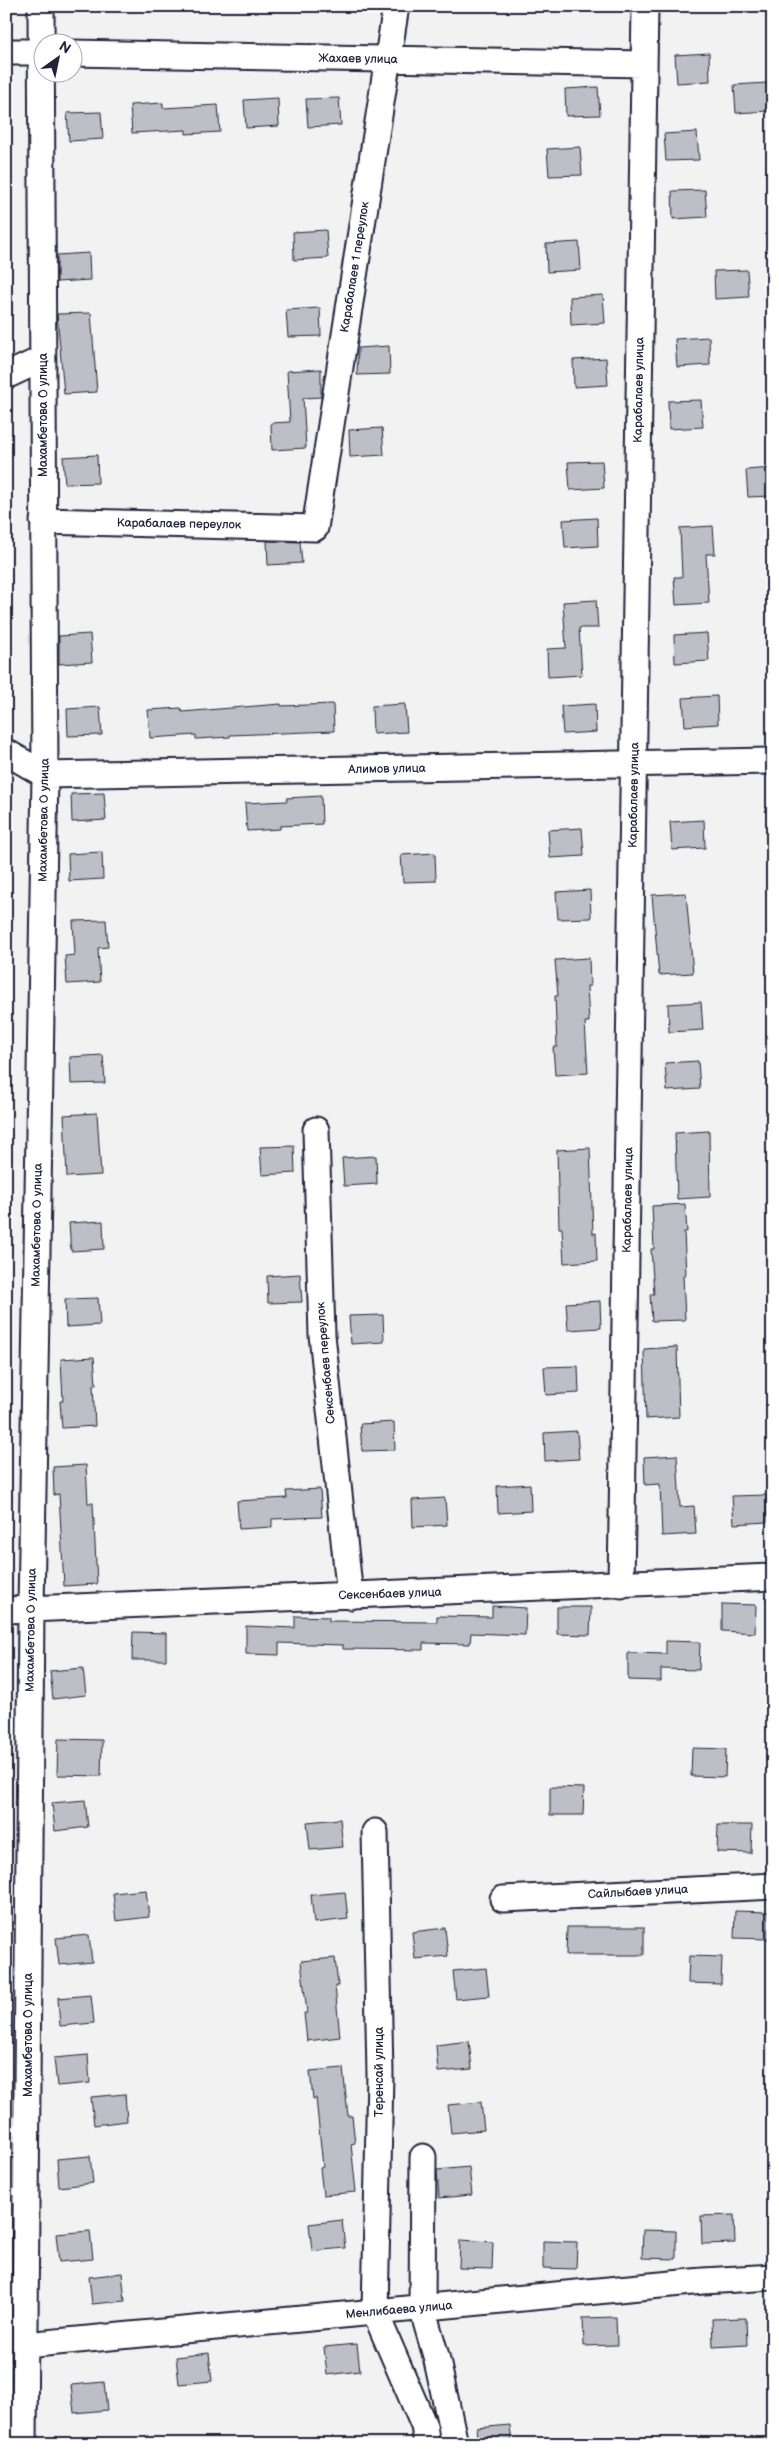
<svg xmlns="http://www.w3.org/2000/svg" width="779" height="2450" font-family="'Balsamiq Sans',sans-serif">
  <rect width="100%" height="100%" fill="#f2f2f3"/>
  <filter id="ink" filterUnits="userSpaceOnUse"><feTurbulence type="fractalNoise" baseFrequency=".02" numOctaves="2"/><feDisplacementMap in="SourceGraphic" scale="10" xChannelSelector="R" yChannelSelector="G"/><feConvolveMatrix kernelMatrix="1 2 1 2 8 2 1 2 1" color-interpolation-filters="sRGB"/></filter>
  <g filter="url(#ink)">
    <!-- building -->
    <path fill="#bebec6" stroke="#22223b" d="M709,53L710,81L677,83L675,55Z
      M767,83L769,111L736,113L734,85Z
      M598,87L600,115L566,116L565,89Z
      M278,98L279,126L246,128L244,100Z
      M339,98L341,125L308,127L306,99Z
      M163,103V108L218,105L220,132L186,134V130L132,133L130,105Z
      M101,112L103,139L69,141L67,113Z
      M697,132L699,160L666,161L664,134Z
      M580,147L582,175L549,176L547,149Z
      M705,190L707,217L673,219L672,191Z
      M326,230L328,258L294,260L293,232Z
      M579,242L581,270L547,272L546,244Z
      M89,253L90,280L57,282V255Z
      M747,270L749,297L715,299L714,271Z
      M603,295L605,323L571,325L570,297Z
      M320,308L321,336L288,337L286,310Z
      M91,313L97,392L64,394L57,314Z
      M709,337L710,365L677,367L675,339Z
      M389,346L390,374L357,375L358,348Z
      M606,358L608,385L574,387L573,360Z
      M321,369V397L303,398L306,448L272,450L271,423L290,422L287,371Z
      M701,400L703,427L669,429L668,401Z
      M382,428L384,455L350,457L349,430Z
      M97,455L98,483L65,484L63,457Z
      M602,461L604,488L570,490L568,462Z
      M773,468V496L748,497L746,470Z
      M597,518L598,546L565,548L563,520Z
      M713,526L715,554H706L709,603L676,605L674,577H682L680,528Z
      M267,541L300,542L302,563L268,565Z
      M596,600L598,628H579L582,675L548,677L547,649L566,648L563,602Z
      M707,633L709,661L675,663L674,635Z
      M90,634L92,662L59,664V636Z
      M717,696L718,724L685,726L683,698Z
      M281,704V706L333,704L334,731L230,735V737L196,739V735L150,738L148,710L181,708L182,712Z
      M405,704L407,732L373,734L372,706Z
      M595,704L596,732L563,734L561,706Z
      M100,707L102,735L68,736L67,709Z
      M104,793L106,820L72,822L71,794Z
      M321,796L322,824L280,826V829L247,831L245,803L287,801V798Z
      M704,820L705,848L672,850L670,822Z
      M582,828L584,856L550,858L548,830Z
      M102,852L103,879L69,881L68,854Z
      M435,853L436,881L403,882L401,855Z
      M590,890L591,918L558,919L556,892Z
      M686,893L693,973L659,975L652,895Z
      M106,920L108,947L98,948L100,982L67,984L65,956L75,955L73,921Z
      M589,958L590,986H587L589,1022H585L588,1073L555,1075L553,1047H557L555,996H558L555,960Z
      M701,1002L703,1030L669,1032L668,1004Z
      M103,1055L105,1083L71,1084L70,1057Z
      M698,1061L700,1089L667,1091L665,1063Z
      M97,1113L101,1175L67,1177L64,1115Z
      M709,1131L710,1197L677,1199L675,1133Z
      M294,1146L295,1173L262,1175L260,1147Z
      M590,1148L593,1234L596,1233L597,1261L564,1263L562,1228H559L557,1150Z
      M376,1156L377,1184L344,1186L342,1158Z
      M685,1204L687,1232H684L686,1275H683L685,1320L652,1321L650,1294H654L651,1249H654L652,1206Z
      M103,1221L104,1249L71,1251L69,1223Z
      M300,1274L302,1302L268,1303L267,1276Z
      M98,1298L100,1325L66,1327L65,1299Z
      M600,1301L601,1328L568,1330L566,1303Z
      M383,1315L384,1342L351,1344L349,1316Z
      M677,1347L679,1417L646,1419L644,1349Z
      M94,1357L96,1385H93L95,1426L62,1428L60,1401H63L61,1359Z
      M578,1366L579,1393L546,1395L544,1367Z
      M394,1422L395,1450L362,1451L360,1424Z
      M577,1431L579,1459L545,1461L544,1433Z
      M677,1455L680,1507L694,1506L696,1534L662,1536L660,1484L645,1485L644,1457Z
      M86,1465L88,1503H93L97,1584L64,1586L59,1494L54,1495L53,1467Z
      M530,1484L531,1511L498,1513L497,1486Z
      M320,1489L322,1517L272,1519V1527L239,1529L237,1501L287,1498L286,1491Z
      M766,1495L767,1522L734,1524L732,1496Z
      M445,1498L447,1525L413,1527L412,1500Z
      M722,1604L756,1605L755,1633L722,1631Z
      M492,1606L526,1608L525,1635L471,1633L470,1644L423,1643V1650L343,1649V1645L279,1643V1655L246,1654V1626L295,1628V1616L329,1617V1621L437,1622V1616L492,1617Z
      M557,1607H591L590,1635L557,1634Z
      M133,1632L166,1633V1660H132Z
      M666,1641L700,1642L699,1670L661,1669V1681L628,1680V1653L666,1654Z
      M83,1668L86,1695L53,1699L50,1671Z
      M58,1739L102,1740L101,1776L57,1775Z
      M692,1748L726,1749L725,1777L691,1776Z
      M550,1787L584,1788L583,1815H550Z
      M85,1800L88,1827L55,1831L52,1803Z
      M340,1819L343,1847L310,1850L307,1822Z
      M718,1825H752L751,1853L717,1852Z
      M146,1890L149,1917L116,1921L113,1893Z
      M345,1892L348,1919L314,1923L311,1895Z
      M735,1911L768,1912V1939L734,1938Z
      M567,1927H644V1955H566Z
      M445,1928L448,1956L415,1959L412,1932Z
      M89,1935L92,1962L59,1965L56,1938Z
      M689,1956L722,1957L721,1984L688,1983Z
      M335,1958L338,1986H335L340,2037L307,2041L304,2013H307L301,1961Z
      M486,1968L489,1996L456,1999L453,1971Z
      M91,1995L94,2023L60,2026L58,1998Z
      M469,2041L472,2069L438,2072L436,2045Z
      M88,2055L90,2083L57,2086L54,2058Z
      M343,2068L348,2116H352L355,2143L351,2144L356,2192L323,2195L320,2168L323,2167L316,2098L313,2099L310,2071Z
      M125,2094L127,2121L94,2125L91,2097Z
      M481,2102L484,2130L451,2133L448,2105Z
      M90,2156L93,2183L59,2187L57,2159Z
      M469,2167L472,2195L439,2198L437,2170Z
      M734,2215L735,2243L702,2244L701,2216Z
      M342,2220L345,2248L312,2251L309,2224Z
      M643,2230L676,2231V2259L642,2258Z
      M90,2231L93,2259L59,2262L56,2234Z
      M460,2240L493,2242L492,2269L459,2268Z
      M543,2241L577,2242L576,2269L543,2268Z
      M122,2273L125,2301L92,2304L89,2277Z
      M616,2317L617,2345L584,2346L583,2318Z
      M746,2318L747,2345L713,2347L712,2319Z
      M357,2344L360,2371L327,2375L324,2347Z
      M209,2353L212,2381L179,2384L176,2357Z
      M104,2382L107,2410L74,2413L71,2385Z
      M510,2425L512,2444H479L477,2428Z"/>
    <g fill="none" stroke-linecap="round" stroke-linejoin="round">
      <defs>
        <path id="minor" d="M6,52H42
          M72,53L643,64
          M6,376L42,359
          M43,521L315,528L396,6
          M6,752L45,775L773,761
          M316,1130L322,1335L350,1596
          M621,1585L645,6
          M6,1610L773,1577
          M375,1832L380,2074L375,2312L424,2426L427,2444
          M503,1899L773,1886
          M423,2157L422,2308L436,2356L455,2444
          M25,2345L703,2281L773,2277
          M24,2444L31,1609L45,775L41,6"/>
      </defs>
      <!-- minor casing -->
      <use href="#minor" stroke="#22223b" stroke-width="29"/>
      <!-- minor -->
      <use href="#minor" stroke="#fff" stroke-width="25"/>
    </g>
  </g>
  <g text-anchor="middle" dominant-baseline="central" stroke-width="5" stroke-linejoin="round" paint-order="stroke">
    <!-- street labels -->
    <g font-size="12" fill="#22223b" stroke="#fff">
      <text transform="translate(358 59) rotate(1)">Жахаев улица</text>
      <text transform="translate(355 267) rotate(-81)">Карабалаев 1 переулок</text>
      <text transform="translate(639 390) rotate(-89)">Карабалаев улица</text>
      <text transform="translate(43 415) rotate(-90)">Махамбетова О улица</text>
      <text transform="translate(179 524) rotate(1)">Карабалаев переулок</text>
      <text transform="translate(387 769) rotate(-1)">Алимов улица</text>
      <text transform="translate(634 795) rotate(-89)">Карабалаев улица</text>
      <text transform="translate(44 820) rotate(-89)">Махамбетова О улица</text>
      <text transform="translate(628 1200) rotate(-89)">Карабалаев улица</text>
      <text transform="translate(37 1225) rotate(-89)">Махамбетова О улица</text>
      <text transform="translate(326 1363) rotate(-95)">Сексенбаев переулок</text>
      <text transform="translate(390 1594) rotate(-2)">Сексенбаев улица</text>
      <text transform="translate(31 1630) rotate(-89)">Махамбетова О улица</text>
      <text transform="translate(638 1892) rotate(-3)">Сайлыбаев улица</text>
      <text transform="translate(28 2035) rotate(-90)">Махамбетова О улица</text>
      <text transform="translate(379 2072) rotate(-90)">Теренсай улица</text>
      <text transform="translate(399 2310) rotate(-5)">Менлибаева улица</text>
    </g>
  </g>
  <!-- margin -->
  <rect width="779" height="2450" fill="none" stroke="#fff" stroke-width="25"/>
  <rect x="12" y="12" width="754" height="2425" fill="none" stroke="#22223b" stroke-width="2" filter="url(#ink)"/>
  <!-- north arrow -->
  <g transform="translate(58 58) rotate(33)"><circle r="24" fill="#ffffff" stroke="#a7a7b1"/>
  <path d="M0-4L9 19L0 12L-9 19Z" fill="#22223b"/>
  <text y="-8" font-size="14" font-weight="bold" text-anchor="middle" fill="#22223b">N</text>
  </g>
</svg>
